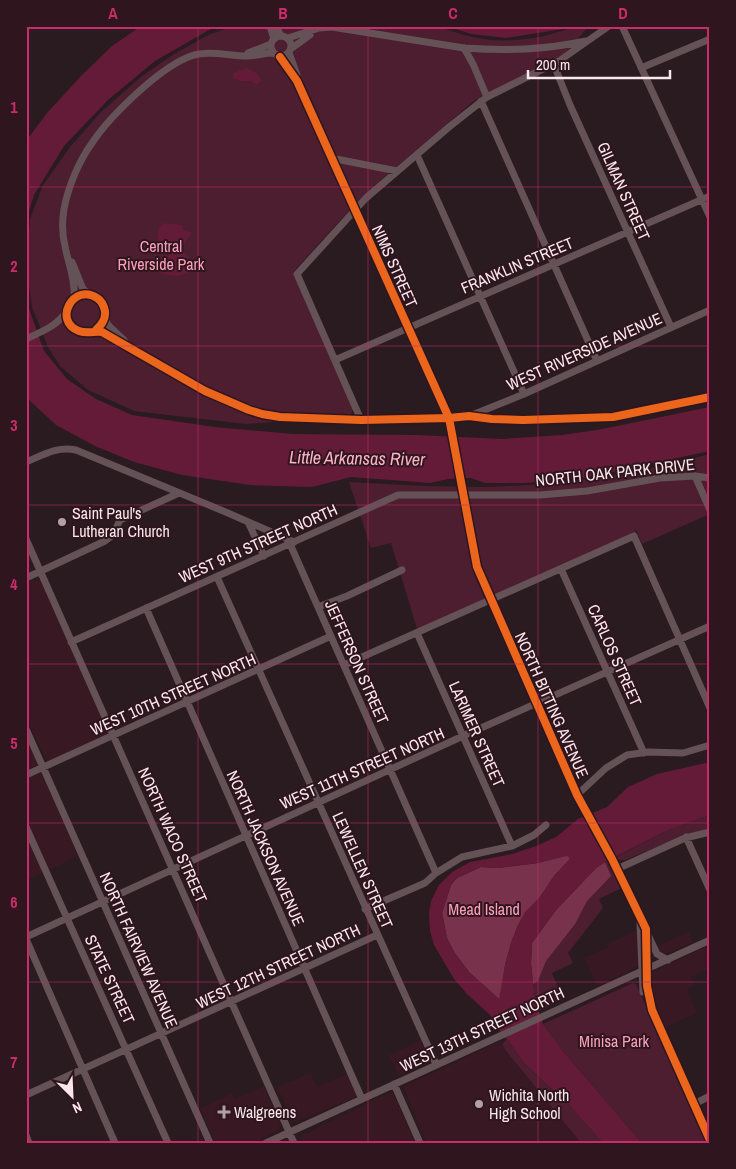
<svg xmlns="http://www.w3.org/2000/svg" width="736" height="1169" font-family="'Archivo Narrow',sans-serif">
  <rect width="100%" height="100%" fill="#291b20"/>
  <!-- built -->
  <path fill="#381923" d="M37,579L41,581L109,731L108,734L47,762L26,717V583Z
    M26,734L39,765L26,772Z
    M41,773L43,775L78,856L26,881V779Z
    M639,929V966L597,986L584,958L608,947L607,944Z
    M689,932L693,942L663,955H660L656,947Z
    M702,948L708,949L710,954V968L691,977L694,985L687,989L697,1013L665,1027L651,997L650,973Z
    M421,1040L429,1061L399,1076L389,1055Z
    M501,1041L506,1052L581,1143H427L403,1087Z
    M311,1073L317,1087L349,1073L357,1094L354,1098L294,1122L277,1087Z
    M264,1086L281,1125L278,1131L253,1143H215L200,1108L232,1093L235,1099Z
    M392,1091L415,1143H303L301,1138L304,1134Z"/>
  <!-- green -->
  <path fill="#4c1e2f" d="M235,26H437C475,40 498,44 539,37C555,34 571,26 588,26L569,51L551,62L527,73L475,100L381,180L345,215L294,271L354,408L350,416L246,424L134,411L88,390L60,366L48,347L32,307L26,266L30,219L43,185L70,147L101,112L142,76L174,54L210,34Z
    M710,454V514L642,544L636,530L634,535L418,632L391,543L371,548L349,482L423,486L487,487L550,484L636,472Z
    M710,815V830L691,833L625,860H619L616,857L668,830Z
    M607,861L622,888L599,899L603,908L568,953L573,963L552,973L563,999L539,1011L535,1000L531,963L596,868Z
    M633,983L636,984L709,1143H642L562,1050L543,1024Z
    M507,1039L524,1063L570,1106L603,1143H581L506,1051L502,1044Z"/>
  <!-- forest -->
  <path fill="#79324c" d="M567,855L569,857V860L554,876L540,897L526,912L518,925L512,940L505,965L500,1000L469,972L454,952L447,938L442,913L451,885L457,878L481,867L498,868L538,863Z
    M605,862L611,876L587,901L575,924L546,961L538,981L533,984L531,963L532,943L556,910L596,868Z"/>
  <!-- water -->
  <path fill="#631b38" fill-rule="evenodd" d="M141,26H216L155,61L108,100L64,146L34,195L26,220V141L47,113L81,76L112,46Z
    M447,26H568L563,29L506,38L471,34Z
    M247,68L258,74L261,80L258,84H255L251,81H240L233,78V73Z
    M164,223L182,225L184,230L192,233C176,253 185,249 192,267L191,271C181,278 168,276 157,272L152,263L153,260L166,258L170,254L168,247L160,244C156,237 157,228 164,223Z
    M26,300L44,351L67,379L96,399L132,415L215,427L293,434L418,435L502,439L562,435L597,430L710,407V451L584,478L525,483H485L471,478L448,479L430,483L351,477L312,487L250,485L182,475L134,462L95,446L56,425L29,400L26,397Z
    M710,762V815L668,830L607,861L596,868L556,910L532,943L531,963L535,1000L543,1024L562,1050L642,1143H603L570,1106L524,1063L507,1039L503,1036L490,1015L467,994L454,979L434,945L430,931L429,913L431,901L439,885L452,872L470,862L512,854L536,846L556,837L578,819L607,807L628,787L657,774ZM567,856L569,857V860L554,876L540,897L525,912L518,925L512,940L505,965L499,999L469,972L454,952L447,938L442,913L451,885L457,878L481,867L498,868L538,863Z"/>
  <g fill="none" stroke-linecap="round" stroke-linejoin="round">
    <!-- minor -->
    <path stroke="#645257" stroke-width="7" d="M270,26L274,39
      M276,26L281,36
      M622,26L710,217
      M271 46a10 10 0 1 1 20 0a10 10 0 1 1-20 0Z
      M288,38L319,28L332,27L464,48C507,51 543,50 586,41
      M292,48L310,35
      M464,48L473,64L487,97
      M248,53L271,44
      M289,53L297,75
      M280,57L297,81L449,418L477,567L577,795L612,859L646,929L647,986L652,1010L710,1140
      M554,65L570,105L671,327
      M641,68L710,39
      M481,101L597,361
      M417,155L524,394
      M331,158L397,171
      M72,262L83,289L90,294
      M74,298C76,281 68,263 65,246C62,234 62,221 64,209C68,187 79,161 92,143C110,116 160,67 191,56C209,50 229,56 247,56C256,56 264,53 273,53
      M104,319L110,327L124,340
      M95,331C101,325 106,320 105,311C104,306 102,301 97,298C74,282 52,321 79,331C87,334 95,331 102,332L205,391L249,410L262,414L280,417L361,420L449,418L469,416L492,419L523,420L613,417L710,397
      M26,339C41,332 57,326 66,312
      M335,360L710,196
      M472,415L524,394L710,310
      M361,420L297,274L366,198L449,127L487,97L559,61L609,26
      M26,462C43,455 57,446 76,450L228,513L294,542
      M695,476L710,510
      M248,522L264,556
      M26,539L294,1143
      M290,544L436,873
      M561,569L644,753
      M217,577L436,1064
      M26,578L105,541L113,535L120,520L179,493
      M318,607L347,596L402,570
      M146,608L362,1099
      M417,633L512,846
      M71,642L398,495H540L587,491L660,478L695,476L710,478
      M344,665L634,536L710,708
      M26,729L210,1143
      M26,775L331,636
      M577,795L606,768L627,755L648,752L683,753L710,745
      M26,827L168,1143
      M686,837L710,890
      M617,869L685,838L710,832
      M365,909L425,883L436,873L462,857L512,846L534,835L546,825
      M640,923L643,992
      M26,937L463,736L710,626
      M649,937L657,954L668,960
      M26,939L115,1143
      M394,1084L420,1143
      M26,1095L377,935
      M694,1104L710,1096
      M26,1135L29,1143
      M266,1143L710,940"/>
    <defs>
      <path id="cycleway" d="M280,57L297,81L449,418L477,567L577,795L612,859L646,929L647,986L652,1010L710,1140
        M95,331C101,325 106,320 105,311C104,306 102,301 97,298C74,282 52,321 79,331C87,334 95,331 102,332L205,391L249,410L262,414L280,417L361,420L449,418L469,416L492,419L523,420L613,417L710,397"/>
    </defs>
    <!-- cycleway casing -->
    <use href="#cycleway" stroke="#2f151e" stroke-width="11"/>
    <!-- cycleway -->
    <use href="#cycleway" stroke="#eb651d" stroke-width="8"/>
  </g>
  <!-- grid -->
  <path fill="none" stroke="#c82d6a" stroke-width="1" stroke-opacity="0.55" d="M198,26V1143M368,26V1143M538,26V1143M26,187H710M26,346H710M26,505H710M26,664H710M26,823H710M26,982H710"/>
  <!-- markers -->
  <g fill="#b1a0a5" stroke="#2f151e" stroke-width="2">
    <circle cx="62" cy="522" r="5"/>
    <circle cx="479" cy="1104" r="5"/>
    <path d="M221.5 1104.5h5v5h5v5h-5v5h-5v-5h-5v-5h5z"/>
  </g>
  <g text-anchor="middle" dominant-baseline="central" stroke-width="4" stroke-linejoin="round" paint-order="stroke">
    <!-- street labels -->
    <g font-size="16" fill="#fae7ec" stroke="#2f151e">
      <text transform="translate(624 191) rotate(66)">GILMAN STREET</text>
      <text transform="translate(517 265) rotate(-23)">FRANKLIN STREET</text>
      <text transform="translate(395 266) rotate(66)">NIMS STREET</text>
      <text transform="translate(584 351) rotate(-24)">WEST RIVERSIDE AVENUE</text>
      <text transform="translate(615 472) rotate(-6)">NORTH OAK PARK DRIVE</text>
      <text transform="translate(258 543) rotate(-24)">WEST 9TH STREET NORTH</text>
      <text transform="translate(615 655) rotate(66)">CARLOS STREET</text>
      <text transform="translate(357 662) rotate(66)">JEFFERSON STREET</text>
      <text transform="translate(173 694) rotate(-24)">WEST 10TH STREET NORTH</text>
      <text transform="translate(552 705) rotate(66)">NORTH BITTING AVENUE</text>
      <text transform="translate(477 734) rotate(66)">LARIMER STREET</text>
      <text transform="translate(362 768) rotate(-24)">WEST 11TH STREET NORTH</text>
      <text transform="translate(173 835) rotate(66)">NORTH WACO STREET</text>
      <text transform="translate(266 848) rotate(66)">NORTH JACKSON AVENUE</text>
      <text transform="translate(363 870) rotate(66)">LEWELLEN STREET</text>
      <text transform="translate(139 950) rotate(66)">NORTH FAIRVIEW AVENUE</text>
      <text transform="translate(278 966) rotate(-25)">WEST 12TH STREET NORTH</text>
      <text transform="translate(110 979) rotate(65)">STATE STREET</text>
      <text transform="translate(482 1029) rotate(-25)">WEST 13TH STREET NORTH</text>
    </g>
    <!-- park labels -->
    <g font-size="16" fill="#fca0bc" stroke="#2f151e">
      <text x="161" y="246">Central<tspan x="161" dy="18">Riverside Park</tspan></text>
      <text x="484" y="909">Mead Island</text>
      <text x="614" y="1041">Minisa Park</text>
    </g>
    <!-- poi labels -->
    <g font-size="16" fill="#fae7ec" stroke="#2f151e" text-anchor="start">
      <text x="72" y="513">Saint Paul's<tspan x="72" dy="18">Lutheran Church</tspan></text>
      <text x="489" y="1095">Wichita North<tspan x="489" dy="18">High School</tspan></text>
      <text x="234" y="1112">Walgreens</text>
    </g>
    <!-- water labels -->
    <g font-size="18" font-style="italic" fill="#fab3c8" stroke="#2f151e">
      <text transform="translate(357 458) rotate(1)">Little Arkansas River</text>
    </g>
  </g>
  <!-- border -->
  <rect width="736" height="1169" fill="none" stroke="#2f151e" stroke-width="55"/>
  <!-- north arrow -->
  <g transform="translate(72 1096) rotate(156)" stroke="#2f151e" stroke-width="4" paint-order="stroke">
  <path d="M0-4L9 19L0 12L-9 19Z" fill="#fae7ec"/>
  <text y="-8" font-size="14" font-weight="bold" text-anchor="middle" fill="#fae7ec">N</text>
  </g>
  <!-- scale -->
  <path d="M528 70v8h142v-8" fill="none" stroke="#fae7ec" stroke-width="2.5"/>
  <text x="536" y="70" font-size="15" fill="#fae7ec" stroke="#2f151e" stroke-width="4" paint-order="stroke">200 m</text>
  <rect x="28" y="28" width="680" height="1114" fill="none" stroke="#c82d6a" stroke-width="2"/>
  <g font-size="16" text-anchor="middle" font-weight="bold" fill="#c82d6a">
    <text x="113" y="19">A</text>
    <text x="283" y="19">B</text>
    <text x="453" y="19">C</text>
    <text x="623" y="19">D</text>
    <text x="14" y="113">1</text>
    <text x="14" y="272">2</text>
    <text x="14" y="431">3</text>
    <text x="14" y="590">4</text>
    <text x="14" y="749">5</text>
    <text x="14" y="908">6</text>
    <text x="14" y="1068">7</text>
  </g>
</svg>
